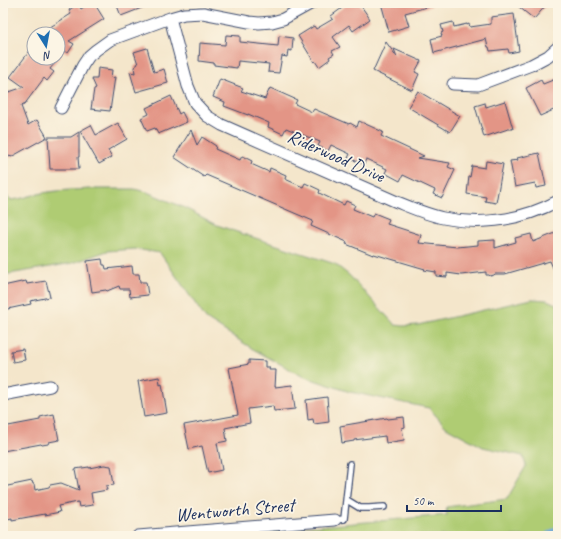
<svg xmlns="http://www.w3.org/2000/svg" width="561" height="539" font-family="Caveat,sans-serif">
  <rect width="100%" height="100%" fill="#fcf5e5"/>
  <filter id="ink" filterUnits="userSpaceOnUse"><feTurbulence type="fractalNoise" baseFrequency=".025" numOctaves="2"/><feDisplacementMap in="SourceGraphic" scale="8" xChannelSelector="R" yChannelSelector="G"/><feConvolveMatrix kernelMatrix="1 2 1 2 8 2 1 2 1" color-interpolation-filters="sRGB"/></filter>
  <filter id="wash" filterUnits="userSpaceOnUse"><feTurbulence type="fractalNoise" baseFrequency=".012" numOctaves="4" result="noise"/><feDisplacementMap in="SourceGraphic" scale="16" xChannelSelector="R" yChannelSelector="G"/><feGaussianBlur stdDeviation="0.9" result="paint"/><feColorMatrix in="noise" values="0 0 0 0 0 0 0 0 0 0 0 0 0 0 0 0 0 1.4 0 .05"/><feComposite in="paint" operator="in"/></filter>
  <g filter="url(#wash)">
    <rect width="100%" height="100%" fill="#f4e6cb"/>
    <!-- green -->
    <path fill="#afcc73" stroke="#657e68" d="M91,189H134L147,192L185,208L217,225L240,233L335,264L350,276L395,325L403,326L418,325L532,299L547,300L558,305V536H206L447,515L446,507L507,499L526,466L523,456L483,447L446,427L429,408L350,392L302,376L253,349L206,319L160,253L135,249L107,251L73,263L3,275V193L11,200C22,199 28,196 38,194C56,190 73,190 91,189Z"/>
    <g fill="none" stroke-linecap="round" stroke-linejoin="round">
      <!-- stream -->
      <path stroke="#72a8e0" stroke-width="3.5" d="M545,536L558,527"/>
    </g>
    <g id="blocks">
      <!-- building -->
      <path fill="#e39586" d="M90,3H94L104,19L69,41L74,44L68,53L64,51L50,69L54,72L47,81L44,78L24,105L21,106L28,125L37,120L47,137L11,157L10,156L3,160V94L24,87L10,77L34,45V58H58V34H39L71,14L69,10L78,4L81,9Z
        M116,3H152V4L121,16Z
        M349,3H359L370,19L353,31L349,25L333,37L340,47L332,51L334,54L329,57L330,59L319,67L315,61L314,62L298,36L314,26L316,29L333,19L331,16Z
        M381,3H431V6L405,13L409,26L389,32Z
        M514,3H548L534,19Z
        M514,14L519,51L509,53L508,49L490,51L489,47H488L486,39L434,53L431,39L442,36L441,33L443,32L441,25L453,22L454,27L467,24V25L469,24L470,27L491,24V17Z
        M226,35L240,36V42L278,46L279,36L293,38L292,51L288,50L287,57L282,56L279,73L268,72L269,64L238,61L237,68L214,65V63L199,61L200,43L225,45Z
        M386,42L397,57L394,49L421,61L415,72L419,74L412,90L373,71Z
        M147,48L154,72L164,69L168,83L136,92L130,72L135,73L134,67L138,64L134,52Z
        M98,68L112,70L111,78L115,77L110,111L91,109L94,89L96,88L92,79H97Z
        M558,78V108L540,116L526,88L541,80L543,84Z
        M220,79L243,88L241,91L265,99L270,88L297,100L295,104L312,112L314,109L349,124L350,123L357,127L359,121L383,132L381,136L424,156L418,158L450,163L448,167L455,170L442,198L433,194L435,190L403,175L400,181L385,173L387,169L366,159L364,164L348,158L350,154L331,145L328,151L318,146L320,142L286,128L283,134L268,127L269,123L248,114V115L224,106L225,102L213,97Z
        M418,91L460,116L450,132L408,107Z
        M171,96L179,114L182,112L187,122L158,134L155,128L147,131L141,118L149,114L146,108Z
        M505,101L513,129H508L484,137L475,106L485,103L486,107Z
        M118,123L127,139L108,150L112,157L99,164L80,131L91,125L96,135Z
        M191,130L197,145L202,137L216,146L215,149L240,160L242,156L252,161L251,164L269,172L270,168L286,175L285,179L303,187L305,183L320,190L319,193L344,205L346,201L355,205L353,209L372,217L374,213L389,219L387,224L421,235L419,243L457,247L478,245V241L495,240V248L516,242L515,238L531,234L533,242L558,232V279L550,261L505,274H495L494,275L490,276L489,275H486V272L461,275L447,273V277L436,276V272L424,270L425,269L374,254L373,255L346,244L347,242L311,226L313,221L206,175L204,177L174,157Z
        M79,132V157H78L79,169H50L48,137H71Z
        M539,153L546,186L536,188L535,183L515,187L510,161L518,160L517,158Z
        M486,161L503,164L496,203L485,201L486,197L467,194L469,176L470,177L472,166L485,168Z
        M102,259L103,265H105L106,269L132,266L133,274H139L140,282H146L148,295L130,297L129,289H120L119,286L107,291L106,290L92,292L87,261Z
        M26,281L27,284L46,281L50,297L30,301L31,304L3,310V286Z
        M23,349L25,360L13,362L11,351Z
        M249,360L265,361V367H270L269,370H276L275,387L292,385L295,409L274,411L273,406L248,409L250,423L225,428L227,441L217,443L222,470L208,473L202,446L189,449L184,425L238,415L229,368L249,364Z
        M159,377L160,385L162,384L167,413L144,417L138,381Z
        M327,397L329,422L314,424L313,419L308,420L306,400Z
        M54,414L59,440L49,442L48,444L42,445L41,444L3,451V427L40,420V417Z
        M404,417L405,427L402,428L404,440L386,443L385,436L354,440V441L342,443L340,426L387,418L388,419Z
        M104,465L111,466L114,485L106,486L107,490L91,493L93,505L79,507L78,502L58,506L60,512L45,515V514L12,520V518L3,520V487L32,481L33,484H34L35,490L49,487L50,485L61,483L79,490L75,469L89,467V468Z"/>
    </g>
  </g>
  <g filter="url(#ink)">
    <use href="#blocks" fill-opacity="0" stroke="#3c4a6e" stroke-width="1"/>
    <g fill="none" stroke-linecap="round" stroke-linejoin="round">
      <defs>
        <path id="service" d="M347,500L360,508H369L384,507
          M335,520L344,519L350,464"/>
        <path id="minor" d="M170,18L188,86L195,103L207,116L222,125L397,202C412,208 428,215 443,218C484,226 522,220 558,201
          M453,84L478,85L531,65L548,56L558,47
          M61,108L83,65L89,56L96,50L110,40L170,18L184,14L203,13L249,22L259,23L272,22L283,19L312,3
          M3,395L50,386
          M138,536L335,520"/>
      </defs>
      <!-- service casing -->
      <use href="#service" stroke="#3c4a6e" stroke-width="8"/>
      <!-- minor casing -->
      <use href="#minor" stroke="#3c4a6e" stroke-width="13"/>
      <!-- service -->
      <use href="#service" stroke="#fff" stroke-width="5.5"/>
      <!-- minor -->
      <use href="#minor" stroke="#fff" stroke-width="11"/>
    </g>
  </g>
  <g text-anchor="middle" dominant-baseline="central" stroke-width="3.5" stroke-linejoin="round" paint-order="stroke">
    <!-- street labels -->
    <g font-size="19" fill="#1b2f5e" stroke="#fcf5e5">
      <text transform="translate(336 156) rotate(24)">Riderwood Drive</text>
      <text transform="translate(235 510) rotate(-5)">Wentworth Street</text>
    </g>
  </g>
  <!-- margin -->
  <rect width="561" height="539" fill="none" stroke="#fcf5e5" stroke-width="16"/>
  <!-- north arrow -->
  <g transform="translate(46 46) rotate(169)"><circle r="19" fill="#fcf5e5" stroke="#a2a6af"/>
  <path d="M0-3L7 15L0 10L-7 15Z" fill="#1f6fb2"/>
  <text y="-6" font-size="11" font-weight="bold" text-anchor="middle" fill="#1b2f5e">N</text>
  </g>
  <!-- scale -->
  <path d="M407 505v6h94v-6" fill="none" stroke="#1b2f5e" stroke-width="2"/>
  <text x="413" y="505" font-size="12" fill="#1b2f5e" stroke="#fcf5e5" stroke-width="3" paint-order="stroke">50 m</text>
</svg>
